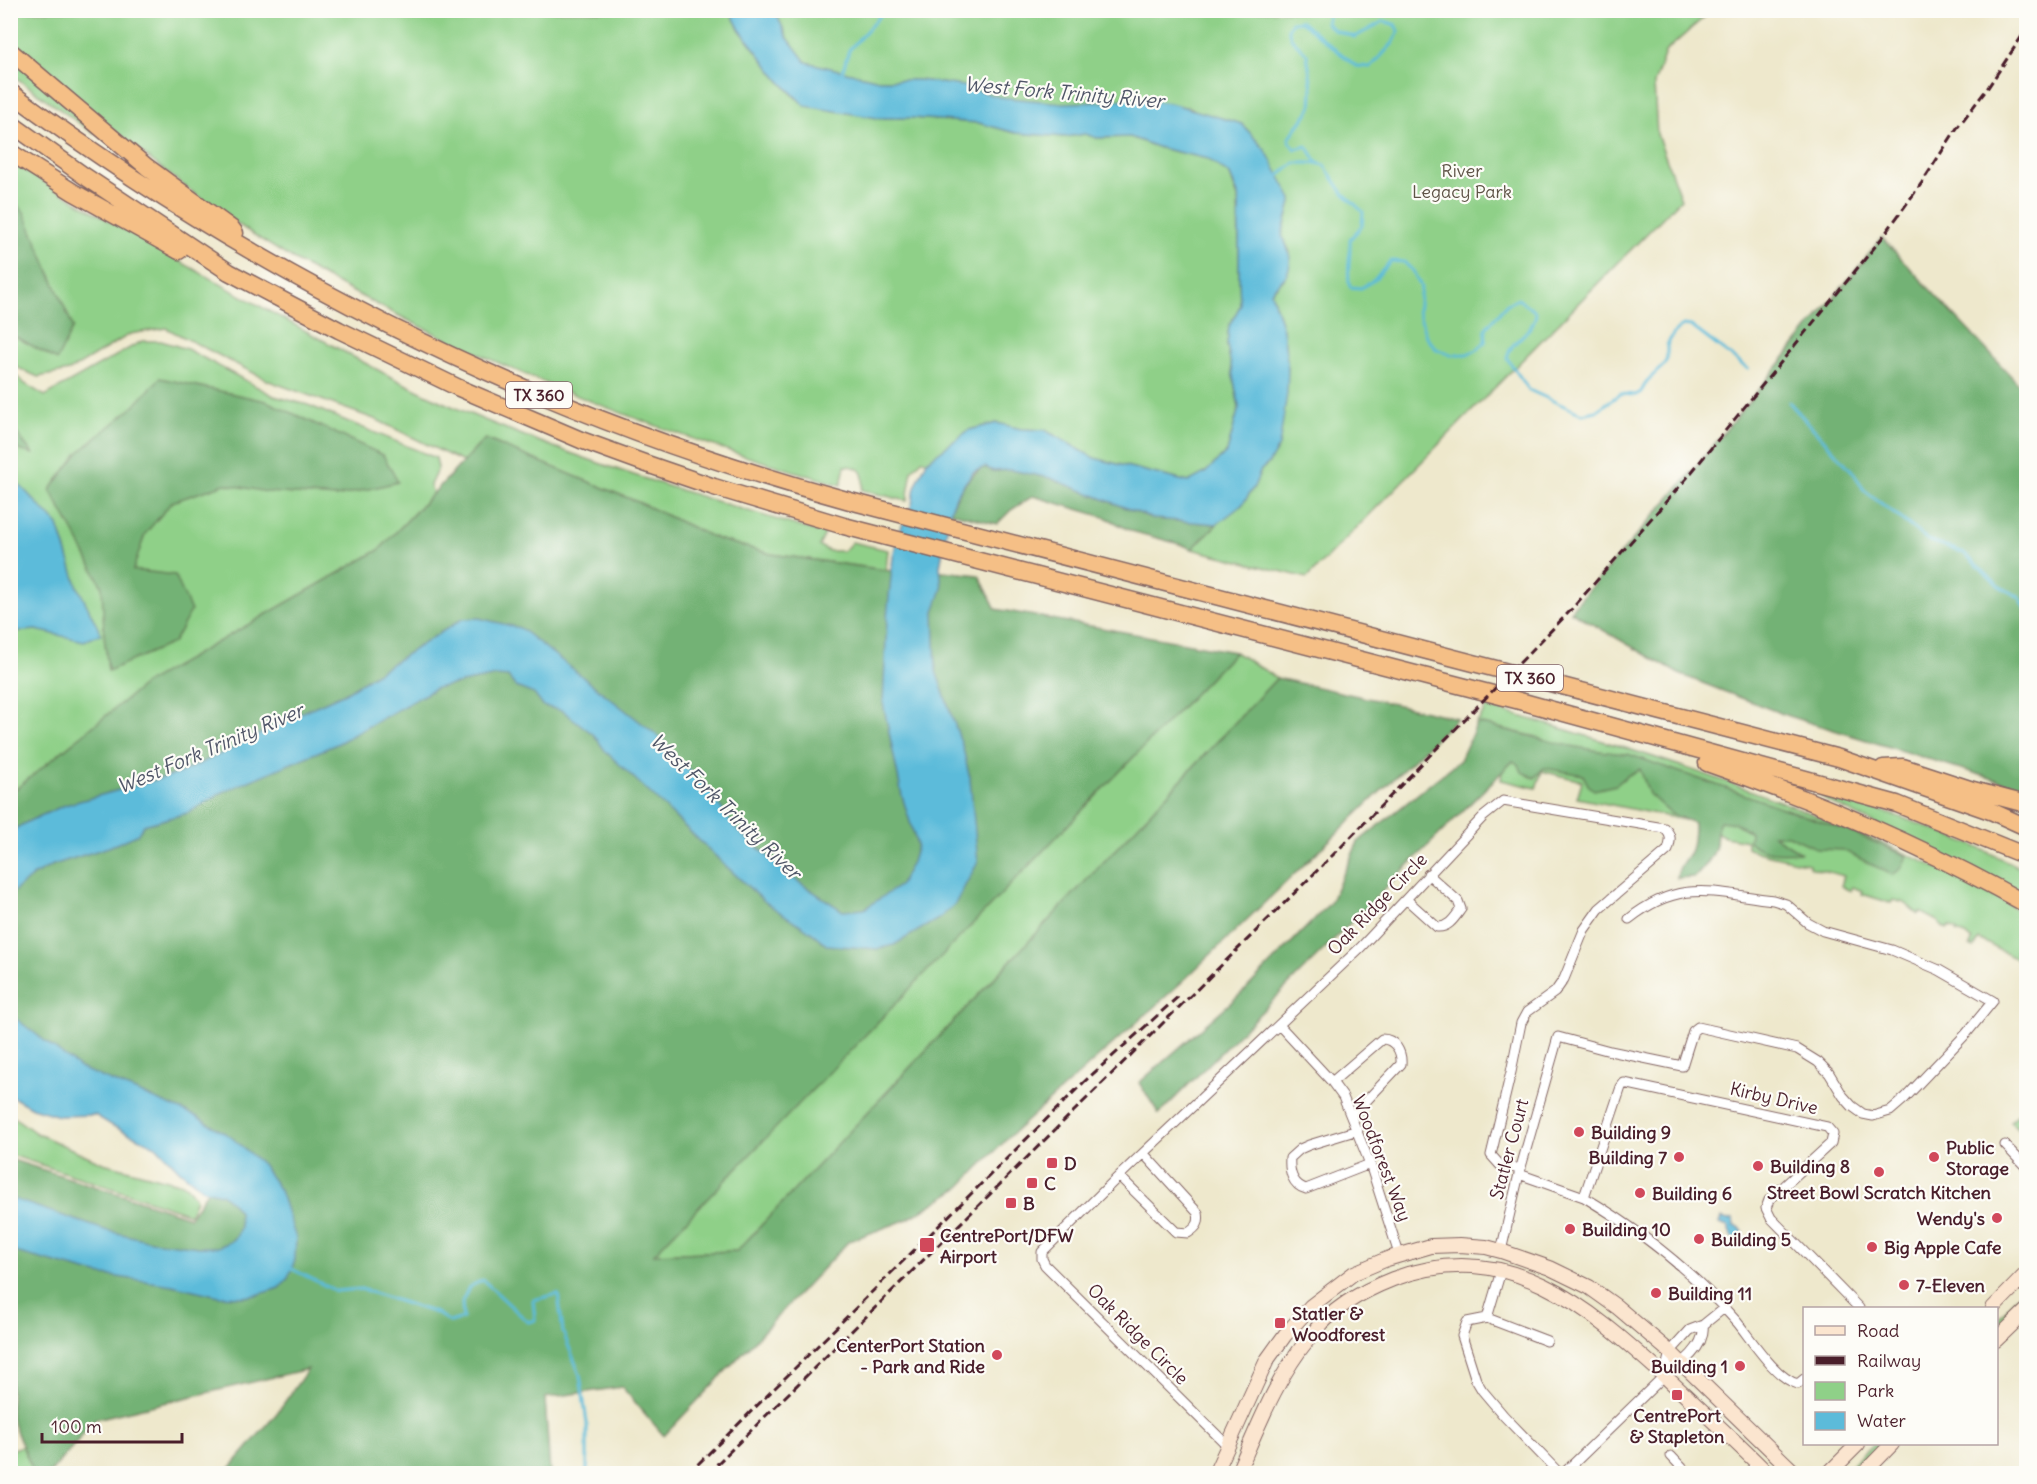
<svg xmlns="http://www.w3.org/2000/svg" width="2037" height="1484" font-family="Delius,sans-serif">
  <rect width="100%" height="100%" fill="#fdfcf7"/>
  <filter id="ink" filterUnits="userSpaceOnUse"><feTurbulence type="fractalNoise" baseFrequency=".0167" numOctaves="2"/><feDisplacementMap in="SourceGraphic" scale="12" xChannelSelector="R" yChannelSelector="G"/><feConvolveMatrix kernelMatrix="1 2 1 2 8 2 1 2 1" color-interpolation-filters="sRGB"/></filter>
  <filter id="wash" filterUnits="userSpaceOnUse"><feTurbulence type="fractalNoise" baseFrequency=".008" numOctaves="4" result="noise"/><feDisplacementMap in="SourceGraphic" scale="24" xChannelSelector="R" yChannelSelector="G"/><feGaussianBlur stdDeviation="1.35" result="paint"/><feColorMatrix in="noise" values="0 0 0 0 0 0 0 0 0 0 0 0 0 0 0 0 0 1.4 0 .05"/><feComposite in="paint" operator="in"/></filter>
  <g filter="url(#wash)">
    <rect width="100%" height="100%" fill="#eee8cc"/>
    <!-- green -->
    <path fill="#8fd088" stroke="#6c785a" stroke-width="1.5" d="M10,11H730L740,30L779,80L796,98L877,118H912L979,123L1016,133L1065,137L1085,134L1097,138L1130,137L1160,148L1208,159L1230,175L1238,198L1240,306L1229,326L1227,345L1239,407L1227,452L1205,473L1189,482L1094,458L1045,430L1021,429L997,423L969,430L927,461L922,460L912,470L907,501L862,490C865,475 863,466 845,466L841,485C682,440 524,381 378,305C345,288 312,271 281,252C183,192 95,116 11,39Z
      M775,11H1711L1665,52L1654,84L1657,134L1681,199L1307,578L1192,549L1223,518L1242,505L1254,487L1261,470L1269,463L1288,369L1283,329L1271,292L1284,279L1290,252L1282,235L1292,199L1192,108L1132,98L1103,102L1062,103L999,97L963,86L919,80H879L805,62L787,37Z
      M10,55L95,132L94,134L11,74Z
      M10,161C107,221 206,277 306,331C352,356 399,383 447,404C569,458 697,496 825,534L819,546L829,551H844L852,542L888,550L886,570L771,554L717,539L640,503L485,439L463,462L377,420L269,381L166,328L130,334L69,371L38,377L18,368L11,360Z
      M142,341H161L187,349L274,396L308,405L436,458L438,468L430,485L433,493L379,550L146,683L11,793L10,370L25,384L45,396Z
      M1235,652L1277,678L737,1251L653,1254Z
      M1487,707C1613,742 1738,782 1859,833C1916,858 1973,882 2026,915V962L2019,958L2018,960L1979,939L1974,948L1970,946L1972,941L1965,935L1956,932L1957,930L1949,926L1947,929L1939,924V922L1920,912L1918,914L1905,903L1893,900L1891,903L1862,894L1863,891L1852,887L1850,891L1841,886L1844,876L1809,867V864L1757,852L1747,847V841L1725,837L1700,823L1577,798L1582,781L1542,771L1536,788L1501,780L1502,772L1537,737L1477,723Z
      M1827,793C1896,815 1963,837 2026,871V896L1827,801L1821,795Z
      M2026,1106V1140L2021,1130L2010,1122Z
      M11,1115L36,1133L103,1163L186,1185L196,1199L190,1214L11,1155Z
      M2026,1286V1298L1997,1332L1996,1321Z
      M1873,1444H1882L1853,1473H1843Z
      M22,1446L34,1473L11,1474V1450Z"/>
    <!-- forest -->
    <path fill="#73b274" stroke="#5e6850" stroke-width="1.5" d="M11,199L24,212L73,327L57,360L11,334Z
      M1882,238L2026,392V789L1788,716L1679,674L1570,611L1686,479Z
      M160,378L266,401L383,455L398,482L336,497L267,492L225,484L172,502L145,534L133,570L175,575L191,611L173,643L108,671L104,635L102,587L76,536L50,490L78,453L133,407Z
      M11,426L33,454L11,448Z
      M485,439L640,503L717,539L771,554L899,572L915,568L979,575L996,609L1235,652L654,1254L737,1251L1277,678L1457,718L1182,982L1010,1136L959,1188L908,1219L849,1241L664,1436L622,1387L545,1398L550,1473H226L277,1413L308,1369L96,1419L50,1473H34L11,1419L10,1159L190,1217L230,1157L11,1047V793L146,683L379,550Z
      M985,467L993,471L1011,470L1050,478L1154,519L1217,524L1192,549L1183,545L1131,531L1107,518L1033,496L1011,510L997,524L950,512C957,494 967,475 985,467Z
      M1477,723C1527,734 1576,751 1628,754L1846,830L1907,856L1901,869L1892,875L1843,850L1818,849L1788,835H1773L1800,852C1783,853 1761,855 1749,841L1750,832L1735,823L1720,821C1716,829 1717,836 1716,845C1713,858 1704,868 1695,877L1677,878C1678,867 1684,861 1690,852C1694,843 1694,833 1694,823L1671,814L1649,794L1640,769L1627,776L1616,785L1594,790L1588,785L1583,775L1544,768L1534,778L1522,772L1519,765L1513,761L1159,1114L1139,1083L1245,990L1330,903L1358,842L1460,760Z
      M2019,941H2026V961L2016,952Z"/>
    <!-- water -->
    <path fill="#5cbbda" stroke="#536d82" stroke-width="1.5" d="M730,11H775L787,37L806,62L879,80H919L963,86L999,97L1062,103L1103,102L1132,98L1170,103L1242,124L1266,151L1292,199L1282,235C1288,248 1295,263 1285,277C1281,283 1275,285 1271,292L1283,329L1288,369L1287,394L1279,446L1269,463L1261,470L1254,487L1242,505L1217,524L1154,519L1050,478L1011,470L993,471L985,467L973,472L957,494L950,512L940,566L942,589L934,611L936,671L963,748L970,779L978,862L955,904L940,918L894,945L877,949L826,945C808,926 783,917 763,900C709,852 659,800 606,752L594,735L563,711L543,706L534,694L516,687L508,677L497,676L436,688L337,744L223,792L188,813L144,825L137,835L109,847L53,865L34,875L11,894V831L29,821L65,805L177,774L233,748L287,719L345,693L462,619L479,618L520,628L662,739L673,754L707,787L735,828L797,881L843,911L864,909L900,885L912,862L917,845L902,796L883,703L887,617L893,556L899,532L912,504L915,487L927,461L969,430L997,423L1021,429L1045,430L1094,458L1188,482L1205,473L1227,452L1239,407L1227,345L1229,326L1240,306L1239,280V197L1230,175L1208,159L1160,148L1130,137L1097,138L1085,134L1065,137L1016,133L979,123L912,118H877L805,106L779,80L740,30Z
      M11,476L58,525L77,585L101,634L84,641L36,630L11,632Z
      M10,1014L80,1068L196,1116L230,1136L262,1164L280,1190L296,1238L295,1260L288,1278L279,1288L257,1295L244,1297L219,1296L172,1285L97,1274L11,1251V1198L105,1230L151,1241L199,1247H218L230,1242L237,1235L240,1227L239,1212L232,1203L221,1194L204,1190L180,1171L156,1146L113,1126L95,1115L59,1116L32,1108L11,1096Z
      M1721,1218L1728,1220L1733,1219L1734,1226L1740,1228L1743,1232L1742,1239L1736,1240L1731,1236L1728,1227L1719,1224Z"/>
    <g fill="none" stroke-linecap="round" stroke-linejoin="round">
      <!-- stream -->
      <path stroke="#5cbbda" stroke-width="3" d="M842,73L849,50L885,10
        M1317,162L1307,146L1295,149L1291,144L1289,138L1311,108L1312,89L1307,54L1291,38L1288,29L1292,22L1301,21L1356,66L1371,67L1393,43L1399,31L1396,25L1384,21L1355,37L1334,30L1326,23L1329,13L1333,10
        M1277,177L1295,163H1317L1324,165L1343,193L1363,212L1362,226L1350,239C1351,256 1346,271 1350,287L1361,288L1374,280L1391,261L1404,262L1413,271L1421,287L1418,311L1426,336L1436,349L1453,355L1467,354L1478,349L1485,342L1486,328L1507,304L1518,299L1536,312C1535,333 1510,339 1507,358L1529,390L1582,414L1596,411L1620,394L1636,395L1641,392L1647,381L1663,366L1667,359V345L1674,333L1683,325L1691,326L1748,369
        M1789,402L1854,473L1864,490L1928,540L1964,553L1998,585L2020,598L2026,609
        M288,1267L336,1291L361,1289L436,1313L450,1322L463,1318L462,1302L469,1287L483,1280L528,1322L535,1320L533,1300L558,1294L563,1332L580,1375L587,1423V1474"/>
    </g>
  </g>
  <g filter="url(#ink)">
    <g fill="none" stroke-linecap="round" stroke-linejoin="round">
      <defs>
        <path id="street" d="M1406,899L1437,927C1449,928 1455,917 1461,909L1458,901L1428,874
          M1279,1025L1332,1082L1343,1097L1370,1164L1399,1254
          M1332,1082L1382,1039C1395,1039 1402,1052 1401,1064L1352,1116
          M1358,1130L1309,1145L1300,1149L1290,1158C1289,1171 1292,1185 1306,1189L1370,1164
          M2005,1145L2026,1167
          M1519,1174L1584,1197L1621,1087L1624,1083L1827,1127L1833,1134L1831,1143L1769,1200L1766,1208L1771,1218L1859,1308
          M1119,1176L1176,1232L1188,1233C1197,1227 1200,1223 1198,1213L1144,1154
          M1584,1197C1641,1231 1693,1272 1737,1322C1751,1339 1776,1379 1798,1384L1804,1379
          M1501,1251L1519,1174L1558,1037L1610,1051L1682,1066L1693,1031L1698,1027L1797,1049L1818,1062L1829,1073L1843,1096L1852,1106L1863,1114L1873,1116L1890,1111L1905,1098L1966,1034L1993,1001L1939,970L1892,950L1823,931L1808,923L1786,904L1773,900C1713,893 1681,878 1629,919
          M1487,1318L1467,1322L1462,1336L1476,1380L1482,1390L1504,1416L1560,1474
          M1487,1318L1547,1341
          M1487,1318L1501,1271
          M1664,1376L1670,1352L1690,1330L1703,1325L1724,1308
          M1227,1445L1045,1265L1042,1259V1252L1119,1176L1361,947L1483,817L1503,801L1664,828C1672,835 1671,840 1668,850L1599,909L1584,930L1564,979L1555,992L1527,1012L1521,1023L1511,1072L1491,1155L1500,1165L1521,1169
          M1671,1456L1688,1474
          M1563,1474L1664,1376C1680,1365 1706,1348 1703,1325
          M1747,1474L1758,1463"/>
        <path id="secondary" d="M1993,1308L2026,1274
          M1996,1340L2026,1311
          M1215,1474L1267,1360L1285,1335L1311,1306L1354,1273L1387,1259L1431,1246L1460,1245L1486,1247L1501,1251L1550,1268L1589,1287L1617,1307L1670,1352L1796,1474
          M1237,1474C1258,1427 1276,1378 1309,1338C1331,1309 1360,1292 1393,1279C1509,1235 1589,1308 1669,1380C1702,1411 1736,1441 1768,1474
          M1828,1474L1858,1444
          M1863,1474L1892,1444"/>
        <path id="highway" d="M10,51L147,167L232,229L235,233
          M10,92C265,281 544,418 850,501L1839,758L1993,812L2026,827
          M10,123L83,175L229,272L339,330L459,388L581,440L647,464L714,487L844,526L1516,700L1897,804L2026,856
          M10,152L73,192L179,251
          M1707,763C1817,801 1925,847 2026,904
          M1883,768L1903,767L1973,790L2026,804"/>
      </defs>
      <!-- street casing -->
      <use href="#street" stroke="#836563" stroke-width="11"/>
      <!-- secondary casing -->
      <use href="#secondary" stroke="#836563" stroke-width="16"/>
      <!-- highway casing -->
      <use href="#highway" stroke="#836563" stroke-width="19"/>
      <!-- street -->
      <use href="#street" stroke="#fff" stroke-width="9"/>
      <!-- secondary -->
      <use href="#secondary" stroke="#fbe5cf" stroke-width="14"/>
      <!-- highway -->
      <use href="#highway" stroke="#f5bf86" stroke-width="16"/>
      <!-- rail -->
      <path stroke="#4a1f2b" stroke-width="3" stroke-dasharray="9 4.5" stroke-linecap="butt" d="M688,1474L1084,1082L1180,995
        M707,1474L1341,847L1570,611L1686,479L1882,238L1921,184L1957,128L1987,89L2026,30"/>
    </g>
  </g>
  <!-- markers -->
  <g fill="#d1495b" stroke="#fdfcf7" stroke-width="2">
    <circle cx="1579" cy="1132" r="6"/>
    <circle cx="1679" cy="1157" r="6"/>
    <circle cx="1934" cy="1157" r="6"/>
    <rect x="1046" y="1157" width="12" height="12" rx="3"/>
    <circle cx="1758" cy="1166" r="6"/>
    <circle cx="1879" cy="1172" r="6"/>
    <rect x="1026" y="1177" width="12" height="12" rx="3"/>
    <circle cx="1640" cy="1193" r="6"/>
    <rect x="1005" y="1197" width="12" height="12" rx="3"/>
    <circle cx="1997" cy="1218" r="6"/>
    <circle cx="1570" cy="1229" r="6"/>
    <circle cx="1699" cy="1239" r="6"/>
    <rect x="919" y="1237" width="16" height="16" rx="3"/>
    <circle cx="1872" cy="1247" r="6"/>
    <circle cx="1904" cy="1285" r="6"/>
    <circle cx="1656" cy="1293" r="6"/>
    <rect x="1274" y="1317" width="12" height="12" rx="3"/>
    <circle cx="997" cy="1355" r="6"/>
    <circle cx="1740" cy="1366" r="6"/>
    <rect x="1671" y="1389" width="12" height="12" rx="3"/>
  </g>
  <g text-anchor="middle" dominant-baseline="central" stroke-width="4.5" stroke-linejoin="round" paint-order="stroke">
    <!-- shield labels -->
    <g fill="#fdfcf7" stroke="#806168" stroke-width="1.5">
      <rect x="506" y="382" width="66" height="26" rx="4.5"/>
      <rect x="1497" y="665" width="66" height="26" rx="4.5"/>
    </g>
    <g font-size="16" font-weight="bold" fill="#4a1f2b">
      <text x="539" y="395">TX 360</text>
      <text x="1530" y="678">TX 360</text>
    </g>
    <!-- park labels -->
    <g font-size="18" fill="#5f5447" stroke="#fdfcf7">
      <text x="1462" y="170">River<tspan x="1462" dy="21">Legacy Park</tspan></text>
    </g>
    <!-- street labels -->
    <g font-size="18" fill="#4a1f2b" stroke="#fdfcf7">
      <text transform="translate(1377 904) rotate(-46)">Oak Ridge Circle</text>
      <text transform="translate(1774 1098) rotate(13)">Kirby Drive</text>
      <text transform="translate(1509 1149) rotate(-75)">Statler Court</text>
      <text transform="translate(1382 1158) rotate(69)">Woodforest Way</text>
      <text transform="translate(1138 1334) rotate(45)">Oak Ridge Circle</text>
    </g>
    <!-- poi labels -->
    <g font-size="18" font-weight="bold" fill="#4a1f2b" stroke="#fdfcf7" text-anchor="start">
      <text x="1591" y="1132">Building 9</text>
      <text x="1946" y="1147">Public<tspan x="1946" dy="21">Storage</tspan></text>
      <text x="1667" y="1157" text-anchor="end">Building 7</text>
      <text x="1064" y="1163">D</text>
      <text x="1770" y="1166">Building 8</text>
      <text x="1044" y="1183">C</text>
      <text x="1879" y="1192" text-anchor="middle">Street Bowl Scratch Kitchen</text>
      <text x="1652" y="1193">Building 6</text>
      <text x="1023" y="1203">B</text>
      <text x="1985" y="1218" text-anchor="end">Wendy's</text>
      <text x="1582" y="1229">Building 10</text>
      <text x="940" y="1235">CentrePort/DFW<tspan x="940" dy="21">Airport</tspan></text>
      <text x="1711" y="1239">Building 5</text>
      <text x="1884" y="1247">Big Apple Cafe</text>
      <text x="1916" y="1285">7-Eleven</text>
      <text x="1668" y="1293">Building 11</text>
      <text x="1292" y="1313">Statler &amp;<tspan x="1292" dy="21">Woodforest</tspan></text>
      <text x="985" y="1345" text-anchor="end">CenterPort Station<tspan x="985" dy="21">- Park and Ride</tspan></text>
      <text x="1728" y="1366" text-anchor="end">Building 1</text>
      <text x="1677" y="1415" text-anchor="middle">CentrePort<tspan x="1677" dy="21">&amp; Stapleton</tspan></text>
    </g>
    <!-- water labels -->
    <g font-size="20" font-style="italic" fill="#505668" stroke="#fdfcf7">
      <text transform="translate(1064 92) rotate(5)">West Fork Trinity River</text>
      <text transform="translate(210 748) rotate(-23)">West Fork Trinity River</text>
      <text transform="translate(726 806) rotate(44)">West Fork Trinity River</text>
    </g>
  </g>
  <!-- margin -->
  <rect width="2037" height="1484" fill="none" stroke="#fdfcf7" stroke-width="36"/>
  <!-- legend -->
  <rect x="1803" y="1307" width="195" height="138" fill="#fdfcf7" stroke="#b5a4a5" stroke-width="1.5"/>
  <rect x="1815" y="1326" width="30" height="9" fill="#fbe5cf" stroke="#b5a4a5" stroke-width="1.5"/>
  <text x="1857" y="1337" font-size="18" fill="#4a1f2b">Road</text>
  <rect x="1815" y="1356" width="30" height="9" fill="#4a1f2b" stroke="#b5a4a5" stroke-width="1.5"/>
  <text x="1857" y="1367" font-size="18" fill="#4a1f2b">Railway</text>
  <rect x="1815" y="1382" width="30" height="18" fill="#8fd088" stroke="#b5a4a5" stroke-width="1.5"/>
  <text x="1857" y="1397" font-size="18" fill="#4a1f2b">Park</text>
  <rect x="1815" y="1412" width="30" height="18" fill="#5cbbda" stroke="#b5a4a5" stroke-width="1.5"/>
  <text x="1857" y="1427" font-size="18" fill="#4a1f2b">Water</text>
  <!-- scale -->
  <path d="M42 1433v9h140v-9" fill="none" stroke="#4a1f2b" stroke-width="3"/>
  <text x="51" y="1433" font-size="18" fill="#4a1f2b" stroke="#fdfcf7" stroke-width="4.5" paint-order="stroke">100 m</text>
</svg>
